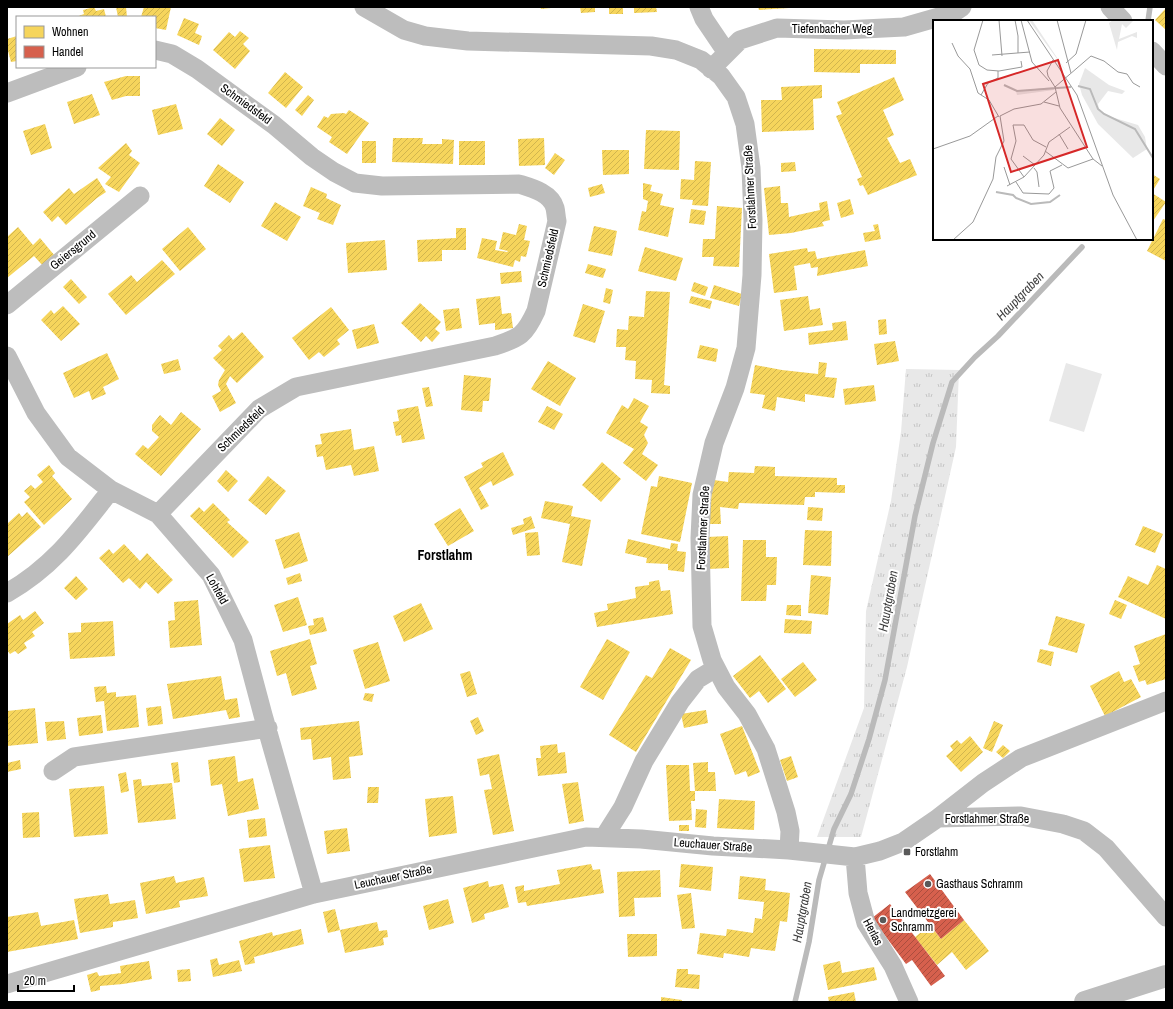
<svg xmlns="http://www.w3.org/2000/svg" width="1173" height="1009" font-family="'Archivo Narrow',sans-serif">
  <defs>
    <pattern id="grass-tufts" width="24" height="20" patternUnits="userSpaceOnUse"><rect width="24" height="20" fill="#e8e8e8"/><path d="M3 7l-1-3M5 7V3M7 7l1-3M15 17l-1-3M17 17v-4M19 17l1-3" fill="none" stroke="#c5c5c5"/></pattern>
    <pattern id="homes-hatch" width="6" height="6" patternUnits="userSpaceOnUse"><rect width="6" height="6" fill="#f6d55c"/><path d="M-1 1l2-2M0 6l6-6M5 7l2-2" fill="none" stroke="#d1b54e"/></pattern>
    <pattern id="shops-hatch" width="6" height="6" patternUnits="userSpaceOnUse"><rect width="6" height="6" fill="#d6604d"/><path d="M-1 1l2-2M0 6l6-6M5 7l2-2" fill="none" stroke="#ab4d3e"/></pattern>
  </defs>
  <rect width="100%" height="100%" fill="#fff"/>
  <!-- grass -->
  <path fill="url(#grass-tufts)" d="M906,369L959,370L956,447L907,667L861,837H817L864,708L866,611L891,501L901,432Z"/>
  <!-- pitch -->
  <path fill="#e8e8e8" d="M1066,363L1102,374L1084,432L1049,421Z"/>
  <!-- homes -->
  <path fill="url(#homes-hatch)" d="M94,7L96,11L104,9L106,17H76L84,14L83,10Z
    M116,7H126L127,17H118Z
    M144,7H171L166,30L155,28V17H141Z
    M540,7H551V8L541,9Z
    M580,7H595V12L581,13Z
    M609,7H623V14H609Z
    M634,7H656L657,12L634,13Z
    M758,7H789V8L759,10Z
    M1166,8V30L1155,20Z
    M184,18L199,24L195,33L202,36L199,45L177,35Z
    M240,31L249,38L243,44L250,51L235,69L213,50L229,32L235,37Z
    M17,36V61L11,62L7,47V39Z
    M814,49L896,50V64H860V73L814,72Z
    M285,72L303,87L286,108L268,93Z
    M126,76H140V96H126L112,100L104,82Z
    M894,77L904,100L883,110L894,135L887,138L900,163L910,159L917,175L868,195L863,185L860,186L857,179L862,177L836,116L842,114L837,102Z
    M822,85V98L813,99L814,130L762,132L761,100H782L781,87Z
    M92,94L100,115L74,124L67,102Z
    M308,95L314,100L302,116L295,110Z
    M176,104L183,129L158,135L152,110Z
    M349,110L369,123L347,154L329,142L332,137L317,127L324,116L328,118L331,114L344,113L346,114Z
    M220,118L235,130L222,146L207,134Z
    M45,124L52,148L31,155L23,131Z
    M646,130L680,131L679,170L644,169Z
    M393,138H423L422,144H442V139L454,140L453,164L392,162Z
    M544,138L545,165L519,166L518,139Z
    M362,141H376V163H362Z
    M459,141H485V165H459Z
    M126,143L132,151L129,155L140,163L119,192L105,184L111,177L98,168Z
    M602,150H629V174L603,175Z
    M555,153L565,160L554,175L545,168Z
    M695,161L711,162L708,206L692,205L693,200L680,199L681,179L694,180Z
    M795,162L796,171L781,172V163Z
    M218,164L244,182L230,203L204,186Z
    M1152,174L1160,179L1152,192Z
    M97,178L106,192L97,198L66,225L58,216L52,222L43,212L69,188L74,194Z
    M643,183L652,185L650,191L663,194L660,205L674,208L668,237L638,230L642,211L646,212L648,201L643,199Z
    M602,184L605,193L590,197L588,188Z
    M780,186L781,203H788L789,217L820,210L819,203L827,201L830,220L822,222L824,226L791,233L769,235L764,188Z
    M311,187L327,194L326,198L341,205L333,225L317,219L320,213L303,206Z
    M1152,193L1166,202L1153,221L1152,220Z
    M850,199L854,214L841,218L837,203Z
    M275,202L301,217L287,241L261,226Z
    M717,206L742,208L739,267L713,266L714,257H702L703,239H715Z
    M691,209L706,211L704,225L689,223Z
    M1163,219L1166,220V261L1147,251Z
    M519,224L527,226L524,240L530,241L526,257L521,256L520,262L515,260L513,267L477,258L482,238L497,241L495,250L507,252L508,251L499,249L503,232L516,235Z
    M878,224L881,239L865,242L863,233L875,231L873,225Z
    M594,226L617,231L612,256L588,251Z
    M18,227L33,245L40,238L55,256L43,266L34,256L7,278V237Z
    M188,227L206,249L180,271L162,249Z
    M456,228H466V250H442V261L418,262L417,240L456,238Z
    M385,240L387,270L348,273L346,243Z
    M645,247L683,258L676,281L638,271Z
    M807,248L808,252L815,251L817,259L865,250L868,266L817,276L818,267L811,268L810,263L794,266L797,290L774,293L769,254Z
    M162,260L175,274L126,315L108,294L131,275L137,282Z
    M588,264L606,269L603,278L585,273Z
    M521,271L522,282L501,284L500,273Z
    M71,279L87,297L79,304L63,287Z
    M694,282L708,287L705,296L691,291Z
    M714,285L742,294L739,306L710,298Z
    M606,288L613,290L610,304L603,302Z
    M646,291L670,292L664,385L670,386V394L651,393L652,380L635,379L636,361L625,360L626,347H616L617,329L628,330L629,316L644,317Z
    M500,296L502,314L511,313L513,328L495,330V323L479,325L476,299Z
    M691,296L712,301L710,309L689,303Z
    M808,296L810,310L820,308L823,325L784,331L780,300Z
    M420,303L441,322L435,329L440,333L432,342L426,336L421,342L401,323Z
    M583,304L605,311L595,343L573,336Z
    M63,306L80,324L61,341L41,320L51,310L54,314Z
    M331,307L349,330L337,340L340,344L324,357L319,352L309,360L292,338Z
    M459,308L462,328L446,331L443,310Z
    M886,319L887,334L879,335L878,320Z
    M846,321L848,340L809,345L808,333L833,330L832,323Z
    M374,324L379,343L357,349L352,330Z
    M242,332L264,357L237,383L230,376L226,384L236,403L220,412L212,396L221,391L218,385L219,380L225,370L213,358L222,350L218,346L229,335L233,340Z
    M895,341L899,361L877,365L874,344Z
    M700,345L718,349L716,362L697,358Z
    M107,353L119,379L103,387L106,394L92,400L89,391L74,398L63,373Z
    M178,359L181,370L164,374L161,364Z
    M548,361L576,378L560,406L531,389Z
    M819,362L827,363L825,377L837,378L834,398L805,394V402L777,397L775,411L762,408L765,395L750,393L755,365L782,370L818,374Z
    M464,375L491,378L489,401H483L482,412L461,410Z
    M874,385L876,401L845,405L843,389Z
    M429,387L433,406L426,407L422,388Z
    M634,398L649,406L640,422L648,427L644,435L648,443L642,454L658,465L646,481L623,463L634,449L606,433L622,405L628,409Z
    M418,406L425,439L402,443L401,435L396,436L393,422L399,421L397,410Z
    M547,406L563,414L554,430L538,422Z
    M181,412L201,429L161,476L135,454L143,445L148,449L159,437L152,431V425L160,415L171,425Z
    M351,429L354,450L374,446L379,471L354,476L351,465L326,470L323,456L317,457L315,445L322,444L320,434Z
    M503,452L514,475L493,486L491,481L479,488L489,506L481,510L464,477L483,467L481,463Z
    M602,462L621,479L601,502L582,485Z
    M49,465L55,473L52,476L72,499L44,525L24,502L30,497L24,491L31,485L35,489L43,482L37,475Z
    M755,466L775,467V476L837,478V485H845V493L815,492V497H805L804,505L739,503L738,509L720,507L721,524H709L710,505L714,480L728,482L729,472L754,473Z
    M226,470L238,481L228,492L217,481Z
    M268,476L286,491L266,515L248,500Z
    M659,476L692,483L680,542L641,534L651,486L657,487Z
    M545,501L573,506L571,516L591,520L582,566L562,562L570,524L541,518Z
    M213,503L230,520L227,522L249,542L233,558L190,516L199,507L204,512Z
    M808,507L823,508L822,521L807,520Z
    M460,508L474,531L448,546L434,524Z
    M27,512L41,527L7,557V524L19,513L22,517Z
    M531,516L535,528L513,535L511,528L524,524L523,519Z
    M1143,526L1163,534L1155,553L1135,545Z
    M805,530L832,531L831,566L803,565Z
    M299,532L308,561L284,569L275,540Z
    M538,532L540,555L527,556L525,533Z
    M728,536L729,568L709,569L707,537Z
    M628,539L670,549L671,543L678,544L677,551L686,552L684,572L668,570V564L646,563L647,558L625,553Z
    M743,540H766V557H777L776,585H767L766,601H741Z
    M124,544L140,561L147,553L173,580L158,594L146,582L140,589L129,578L123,583L99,558L109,549L113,554Z
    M1157,565L1166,569V619L1118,597L1128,576L1148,585Z
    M300,573L302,581L288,585L286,578Z
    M811,575L831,577L828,615L808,613Z
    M76,576L88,589L76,600L64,588Z
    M659,580L661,591L670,590L673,614L597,627L594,613L608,610L607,604L636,598L635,587L649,585V582Z
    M298,597L307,625L283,632L274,605Z
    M198,600L202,645L170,648L168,621L175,620L174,602Z
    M1115,600L1127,605L1121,619L1109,614Z
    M421,603L433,629L404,642L393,616Z
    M787,605H801V616L786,615Z
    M35,611L44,623L32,632L35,636L24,643L27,648L18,654L15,651L10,654L7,650V624L20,615L23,620Z
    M1056,616L1085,624L1077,653L1048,645Z
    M323,617L327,631L310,635L308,626L314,625L313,619Z
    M785,619L812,621L811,634L784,633Z
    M113,621L115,656L70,659L68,633L81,632V623Z
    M1166,634V679L1147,685L1145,680L1139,682L1133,666L1140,664L1134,646Z
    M310,639L317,664L310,666L317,689L292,696L286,673L277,676L270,651Z
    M607,639L630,652L603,700L580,687Z
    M378,642L390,681L365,689L353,650Z
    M670,648L691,660L636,752L609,735L646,675L652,678Z
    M1040,649L1054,652L1051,666L1037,662Z
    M760,655L786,689L768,703L759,691L750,698L733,676Z
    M803,662L817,680L795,697L781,679Z
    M470,671L477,694L467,697L460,674Z
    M1119,671L1124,682L1131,679L1141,697L1105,716L1090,686Z
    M221,676L225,700L237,698L240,717L229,719L226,710L173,719L167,684Z
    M106,686L107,693L116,692V697L136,695L139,727L107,731L104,701L96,702L94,687Z
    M365,693L374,694L372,702L363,700Z
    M161,706L163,724L148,726L146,708Z
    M35,708L38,743L7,746V711Z
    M706,710L708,723L684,728L681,714Z
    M101,715L103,733L79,736L77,718Z
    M478,717L484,731L476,735L470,721Z
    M64,721L66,739L47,741L45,722Z
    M359,721L363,755L349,757L351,778L333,780L331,757L313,760L311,739L301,740L300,728Z
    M994,721L1003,725L992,752L983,748Z
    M742,726L760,772L748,777L746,771L735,775L720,734Z
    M970,736L983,752L961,772L946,756L953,750L950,746L957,740L961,744Z
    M557,744L558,753L565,752L567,773L538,776L536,758H541L540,746Z
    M1003,745L1010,751L1003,758L996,752Z
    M499,754L514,831L493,835L484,790L492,789L489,774L480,776L477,759Z
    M235,756L238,782L253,778L259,809L228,816L222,784L211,786L208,760Z
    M791,756L798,777L787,781L780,760Z
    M20,760L21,769L7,772V763Z
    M178,762L180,782L174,783L171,763Z
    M708,762V772H715L716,791H695L693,763Z
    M666,765H689L690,791H695V801H691L692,820L669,821Z
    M126,772L129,791L121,793L118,774Z
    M141,779L142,786L172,783L176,819L138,823L133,780Z
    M578,782L584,821L569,824L562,784Z
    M104,786L108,834L74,837L69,789Z
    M368,787H379L378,803H367Z
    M453,796L457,833L429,837L425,799Z
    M719,799L755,801L754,830L717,828Z
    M696,809L707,810L706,828L695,827Z
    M39,812L40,837L23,838L22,813Z
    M265,818L267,836L249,838L247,820Z
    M679,825H689V831H679Z
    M347,828L350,851L327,854L324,831Z
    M270,845L275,878L244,882L239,849Z
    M591,864L593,870L600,869L604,893L527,906L526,902L518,903L515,887L524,885V891L560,884L557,870Z
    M681,864L713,867L711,891L679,887Z
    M660,870L661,897L634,898L635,916L619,917L617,872Z
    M174,876L176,883L204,877L208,896L179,901L180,907L146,914L140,883Z
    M740,876L766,879L765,890L790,893L787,922L780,921L775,951L751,948L749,957L724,953L723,958L697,954L700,933L726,936L727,929L753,933L755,918L762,919L764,902L738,899Z
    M488,881L489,887L503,884L509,907L484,914L485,919L472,923L463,888Z
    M691,893L695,928L682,929L677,895Z
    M108,894L110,904L135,900L138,918L113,922V927L80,933L74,899Z
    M448,899L454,923L429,930L423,906Z
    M335,909L340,930L328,933L323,912Z
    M38,912L41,926L74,920L78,939L7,952V917Z
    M964,920L989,951L966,970L952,952L937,965L915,937L930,925L941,939Z
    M377,922L379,931L387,930L388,937L383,938L384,945L345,953L340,930Z
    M301,929L304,944L254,957L255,963L245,965L239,941L272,932L273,936Z
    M627,934H657V956L628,957Z
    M217,958L219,965L239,960L242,971L213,977L210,960Z
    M149,961L152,979L123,984L100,986V990L91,992L87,975L97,972L99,976L121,973L120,966Z
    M840,961L842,973L874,967L877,980L828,990L823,965Z
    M190,969L191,981L178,982L177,970Z
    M677,969H688V974L700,975L699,989L675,987Z
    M854,992L856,1002H829L828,997Z
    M661,997L682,1000V1002H661Z"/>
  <!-- shops -->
  <path fill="url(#shops-hatch)" d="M930,874L964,920L941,939L905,892Z
    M890,904L945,976L931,986L912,960L906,964L872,918Z"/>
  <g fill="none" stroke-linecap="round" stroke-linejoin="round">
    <!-- stream -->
    <path stroke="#bababa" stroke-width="5.5" d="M1148,21L1150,7
      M795,1002L809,942L819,880L834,829L851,794L869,739L885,680L915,516L933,443L952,382L975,357L998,336L1082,247"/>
    <!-- minor -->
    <path stroke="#bdbdbd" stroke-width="19" d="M364,7L404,30L425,36L468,41L651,46L676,50L701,60L721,76L736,97L745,124L751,168L753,220L752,275L746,348L735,388L714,443L702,495L700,538L702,626L712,660L726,687L747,714L766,749L786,812L790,831L789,850
      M699,7L704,19L727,53
      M1110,7L1123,21
      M155,50L172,54L197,69L274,125L312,157L334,172L355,183L382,186L519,184C532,188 551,193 555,208C556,212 556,217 557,221L536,311C525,335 520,338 495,346L296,387L259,409L158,514
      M1152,51L1166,66
      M711,69L740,40L777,28L844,30L904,27L953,13L962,7
      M7,93L77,67
      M7,305L140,196
      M7,356L36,413L68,457L111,490L158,514L211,575L243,640L263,715L314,894
      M7,593C54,566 78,532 111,490
      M53,771L74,757L268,728
      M938,818L983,783L1021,758L1166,701
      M604,837L623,807L644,761L680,702L698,679L716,668
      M855,857L858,893L866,923L893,966L909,1002
      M7,984L314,894L586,837L641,839L713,846L789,850L855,857L880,851L903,842L938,818L1021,816L1063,824L1084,831L1106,848L1166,917"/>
    <!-- major -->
    <path stroke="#bdbdbd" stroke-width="22" d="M1085,1002L1166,976"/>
  </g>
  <!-- markers -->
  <g fill="#595959" stroke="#fff" stroke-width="1.5">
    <rect x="903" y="848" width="8" height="8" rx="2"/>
    <circle cx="928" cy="884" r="4"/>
    <circle cx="883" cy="920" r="4"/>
  </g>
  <g text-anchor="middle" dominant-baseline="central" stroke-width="4" stroke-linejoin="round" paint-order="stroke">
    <!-- street labels -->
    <g font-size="12" fill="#000" stroke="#fff">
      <text x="832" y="29">Tiefenbacher Weg</text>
      <text transform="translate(246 104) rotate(36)">Schmiedsfeld</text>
      <text transform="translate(750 187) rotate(-93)">Forstlahmer Straße</text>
      <text transform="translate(73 250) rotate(-39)">Geiersgrund</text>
      <text transform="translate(548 258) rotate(-77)">Schmiedsfeld</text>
      <text transform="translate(241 429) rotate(-44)">Schmiedsfeld</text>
      <text transform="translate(703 528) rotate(-87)">Forstlahmer Straße</text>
      <text transform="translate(217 589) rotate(61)">Lohfeld</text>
      <text x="987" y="819">Forstlahmer Straße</text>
      <text transform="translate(713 845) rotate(4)">Leuchauer Straße</text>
      <text transform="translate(393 877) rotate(-12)">Leuchauer Straße</text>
      <text transform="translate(873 932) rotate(62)">Herlas</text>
    </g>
    <!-- poi labels -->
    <g font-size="12" fill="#000" stroke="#fff" text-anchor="start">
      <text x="915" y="852">Forstlahm</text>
      <text x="936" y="884">Gasthaus Schramm</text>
      <text x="891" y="913">Landmetzgerei<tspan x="891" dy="14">Schramm</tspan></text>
    </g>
    <!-- water labels -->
    <g font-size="13" font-style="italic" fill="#3e3e3e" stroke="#fff">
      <text transform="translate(1020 296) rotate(-46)">Hauptgraben</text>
      <text transform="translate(888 601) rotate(-80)">Hauptgraben</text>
      <text transform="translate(802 912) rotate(-80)">Hauptgraben</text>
    </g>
    <!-- quarter labels -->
    <g font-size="14" font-weight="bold" fill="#000" stroke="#fff">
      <text x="445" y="555">Forstlahm</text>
    </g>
  </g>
  <!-- overview -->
  <g transform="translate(933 20)">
    <rect width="220" height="220" fill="#fff"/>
    <path d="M96,0H99L135,54L98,3ZM180,0H201L193,8L189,4L186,19L204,12V18L199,16L185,22L184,30L176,3ZM120,67L121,70L84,75L83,71Z" fill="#e8e8e8"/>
    <path d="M152,48L176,65L192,71L189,74L175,71L165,84L166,89L175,96L205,105L212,117L214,129L200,138L165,104L149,75L146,64Z" fill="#e8e8e8"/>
    <path fill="none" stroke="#bababa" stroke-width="2" d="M71,65L84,71L138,67M145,66L157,69L165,89L171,94L202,109L220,138M63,172L80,175L83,178L98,184L117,182L127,175"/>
    <path fill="none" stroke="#999" stroke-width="1" d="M50,0L41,30L46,45L54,50L66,51L89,47L88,41M66,0L69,36M82,0L85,16V33M88,0L99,42L116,61M94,0L144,75L180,175L204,220M124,0L138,53M19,23L25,36L37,49L45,73L56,80L66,97M59,35L97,32M120,40L114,51L115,56L122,67L127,88L160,139L169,146M133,43L143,34L153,0M122,67L158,36L171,41L185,52L194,54L200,63L207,67M48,75L55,63L65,58V51M111,82L126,86M126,114L135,129M0,129L37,116L65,96M112,131L135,148L160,139M90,136L102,145M71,147L77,165M101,148L104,152L106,167M91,157L78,139L83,121L80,105H91L100,120L113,127M83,162L90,173L116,174L121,168L117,151L129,145M74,166L91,157L111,135L116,122L137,107M20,220L40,202L60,159L63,137L71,121L67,96L81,89L108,84L123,72"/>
    <path fill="#d62828" fill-opacity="0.15" stroke="#d62828" stroke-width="2" d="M125,40L154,127L78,152L50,64Z"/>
    <rect width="220" height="220" fill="none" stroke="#000" stroke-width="2"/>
  </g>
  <!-- border -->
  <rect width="1173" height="1009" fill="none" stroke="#000000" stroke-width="16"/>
  <!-- legend -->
  <rect x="16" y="16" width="140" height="52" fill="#ffffff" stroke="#999999"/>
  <rect x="24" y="26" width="20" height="12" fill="#f6d55c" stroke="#999999"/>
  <text x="52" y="36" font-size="12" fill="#000000">Wohnen</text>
  <rect x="24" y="46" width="20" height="12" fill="#d6604d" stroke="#999999"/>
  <text x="52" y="56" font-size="12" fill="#000000">Handel</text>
  <!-- scale -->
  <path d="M18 985v6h56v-6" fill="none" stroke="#000000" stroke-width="2"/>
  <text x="24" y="985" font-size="12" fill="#000000" stroke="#ffffff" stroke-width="3" paint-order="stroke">20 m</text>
</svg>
